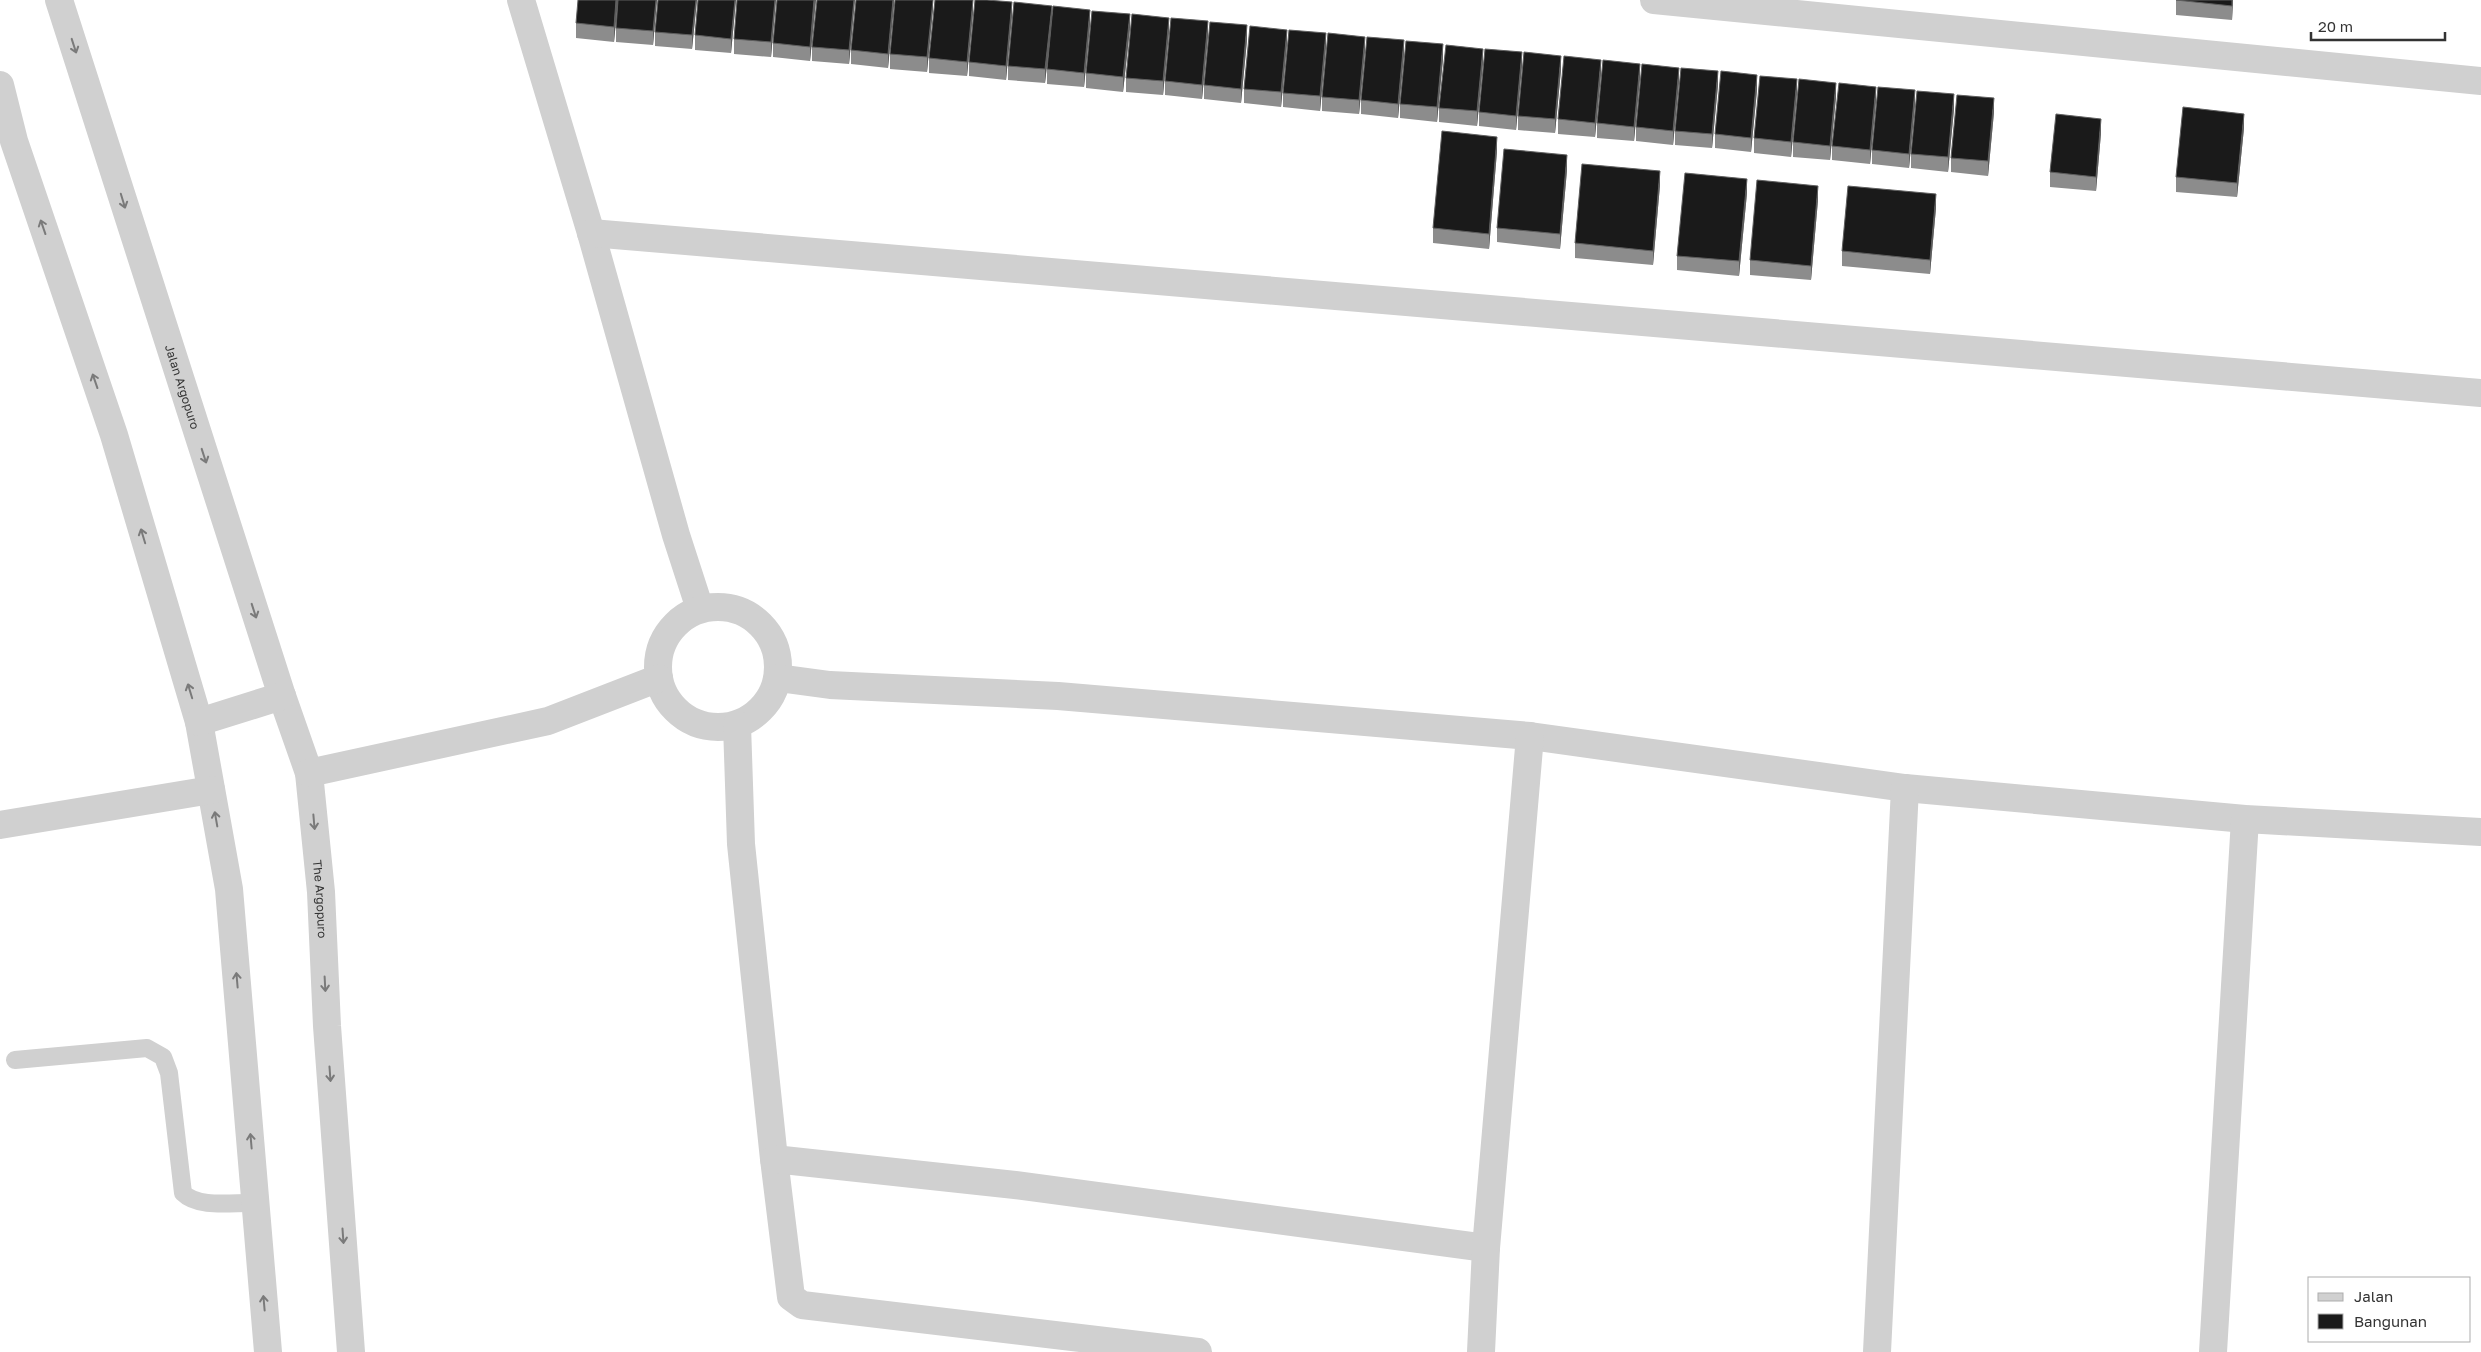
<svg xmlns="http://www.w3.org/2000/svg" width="2481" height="1352" font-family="'Golos Text',sans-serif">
  <rect width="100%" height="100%" fill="#fff"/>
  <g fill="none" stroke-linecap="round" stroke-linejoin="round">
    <!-- lane -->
    <path stroke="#d0d0d0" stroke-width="18" d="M15,1060L147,1048L163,1057L169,1073L183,1193C199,1209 234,1202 256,1203"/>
    <!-- street -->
    <g stroke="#d0d0d0" stroke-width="28">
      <path id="s1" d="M59,0L282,696L309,773L321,892L327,1026L351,1352"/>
      <path d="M521,0L591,233L676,535L700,609"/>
      <path d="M1654,0L2481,81"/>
      <path d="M0,85L14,141L114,435L199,722L229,889L268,1352"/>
      <path d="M591,233L2481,393"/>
      <circle cx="718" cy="667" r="60"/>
      <path d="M778,678L830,685L1058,696L1530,736L1905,788L2245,819L2481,832"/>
      <path d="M199,722L282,696"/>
      <path d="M737,725L741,844L774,1159L791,1297L802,1305L1198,1352"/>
      <path d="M309,773L548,721L659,678"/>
      <path d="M0,825L211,790"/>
      <path d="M774,1159L1015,1185L1486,1248"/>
      <path d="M1481,1352L1486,1248L1530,736"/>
      <path d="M1877,1352L1905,788"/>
      <path d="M2213,1352L2245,819"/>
    </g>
  </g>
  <!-- wall -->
  <path fill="#8c8c8c" d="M618,0L614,42L576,38V23Z
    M618,0H657L653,45L616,42V28Z
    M658,0H697L692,49L655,46V32Z
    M698,0H736L731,53L695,50V35Z
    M776,0L771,57L734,54V39Z
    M777,0H816L810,61L773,57V43Z
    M855,0L849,64L812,61V47Z
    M894,0L888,68L851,64V50Z
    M933,0V9L927,72L890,69V54Z
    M2176,0H2233L2232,20L2176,15Z
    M973,13L967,76L929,73V58Z
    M1012,16L1006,80L969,76V62Z
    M1052,21L1045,83L1008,80V66Z
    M1090,25L1084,87L1047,84V69Z
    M1130,28L1123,92L1086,88V73Z
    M1169,32L1163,95L1126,92V78Z
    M1208,36L1202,99L1165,95V81Z
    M1247,40L1241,103L1204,99V85Z
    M1287,44L1281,107L1244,103V89Z
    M1326,47L1320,111L1283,107V93Z
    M1365,51L1359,114L1322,111V97Z
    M1404,55L1398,118L1361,114V100Z
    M1443,59L1437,122L1400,118V104Z
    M1483,63L1477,126L1439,122V108Z
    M1522,66L1516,130L1479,126V112Z
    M1561,70L1555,133L1518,130V116Z
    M1601,74L1595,137L1558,134V119Z
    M1640,78L1634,141L1597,138V123Z
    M1679,82L1673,145L1636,141V127Z
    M1718,85L1712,148L1675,145V131Z
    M1757,90L1751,152L1715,148V134Z
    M1797,93L1791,157L1754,153V138Z
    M1836,97L1830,160L1793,157V142Z
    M1876,101L1870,164L1832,160V146Z
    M1915,105L1909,168L1872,164V150Z
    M1954,109L1948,172L1911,168V154Z
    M1994,112L1988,176L1951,172V158Z
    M2244,128L2237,197L2176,192V177Z
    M2101,133L2096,191L2050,187V172Z
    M1497,151L1489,249L1433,243V228Z
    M1567,170L1560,249L1497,242V228Z
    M1660,185L1653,265L1575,258V243Z
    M1747,193L1739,276L1677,270V256Z
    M1818,200L1811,280L1750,275V260Z
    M1936,208L1930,274L1842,266V251Z"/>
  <!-- shaded-wall -->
  <path fill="#5f5f5f" d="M616,0H618L614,42V27Z
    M656,0H657L653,45V31Z
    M696,0H697L692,49V35Z
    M735,0H736L731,53V39Z
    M775,0H776L771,57V42Z
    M814,0H816L810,61V47Z
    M854,0H855L849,64V50Z
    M893,0H894V6L888,68V54Z
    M933,0V9L927,72V57Z
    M973,0V13L967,76V62Z
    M2232,0H2233L2232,20Z
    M1012,2V16L1006,80V66Z
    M1052,6V21L1045,83V69Z
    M1090,10V25L1084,87V73Z
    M1130,14V28L1123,92V77Z
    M1169,18V32L1163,95V81Z
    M1208,21V36L1202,99V85Z
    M1247,25V40L1241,103V89Z
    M1287,30V44L1281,107V92Z
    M1326,33V47L1320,111V96Z
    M1365,37V51L1359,114V100Z
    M1404,40V55L1398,118V104Z
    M1443,44V59L1437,122V107Z
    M1483,49V63L1477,126V111Z
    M1522,52V66L1516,130V116Z
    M1561,56V70L1555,133V119Z
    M1601,60V74L1595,137V123Z
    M1640,64V78L1634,141V127Z
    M1679,68V82L1673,145V131Z
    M1718,71V85L1712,148V134Z
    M1757,75V90L1751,152V138Z
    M1797,79V93L1791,157V142Z
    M1836,83V97L1830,160V146Z
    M1876,87V101L1870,164V150Z
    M1915,90V105L1909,168V154Z
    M1954,94V109L1948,172V157Z
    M1994,98V112L1988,176V161Z
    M2244,114V128L2237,197V183Z
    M2101,119V133L2096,191V177Z
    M1497,137V151L1489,249V234Z
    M1567,155V170L1560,249V234Z
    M1660,171V185L1653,265V251Z
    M1747,179V193L1739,276V261Z
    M1818,186V200L1811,280V266Z
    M1936,194V208L1930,274V260Z"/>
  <!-- building -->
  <path fill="#1a1a1a" stroke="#5f5f5f" d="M578,0H616L614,27L576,23Z
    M618,0H656L653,31L616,28Z
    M658,0H696L692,35L655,32Z
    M698,0H735L731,39L695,35Z
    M737,0H775L771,42L734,39Z
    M777,0H814L810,47L773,43Z
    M817,0H854L849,50L812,47Z
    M856,0H893L888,54L851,50Z
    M895,0H933L927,57L890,54Z
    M935,0H973L967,62L929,58Z
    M975,0H987L1012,2L1006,66L969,62Z
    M2176,0H2232V6Z
    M1014,2L1052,6L1045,69L1008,66Z
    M1053,6L1090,10L1084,73L1047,69Z
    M1092,11L1130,14L1123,77L1086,73Z
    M1132,14L1169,18L1163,81L1126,78Z
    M1171,18L1208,21L1202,85L1165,81Z
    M1210,22L1247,25L1241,89L1204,85Z
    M1250,26L1287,30L1281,92L1244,89Z
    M1289,30L1326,33L1320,96L1283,93Z
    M1328,33L1365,37L1359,100L1322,97Z
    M1367,37L1404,40L1398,104L1361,100Z
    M1406,41L1443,44L1437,107L1400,104Z
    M1446,45L1483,49L1477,111L1439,108Z
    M1485,49L1522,52L1516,116L1479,112Z
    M1524,52L1561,56L1555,119L1518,116Z
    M1564,56L1601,60L1595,123L1558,119Z
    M1603,60L1640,64L1634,127L1597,123Z
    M1642,64L1679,68L1673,131L1636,127Z
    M1681,68L1718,71L1712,134L1675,131Z
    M1721,71L1757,75L1751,138L1715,134Z
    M1760,76L1797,79L1791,142L1754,138Z
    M1799,79L1836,83L1830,146L1793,142Z
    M1839,83L1876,87L1870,150L1832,146Z
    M1878,87L1915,90L1909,154L1872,150Z
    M1917,91L1954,94L1948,157L1911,154Z
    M1957,95L1994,98L1988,161L1951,158Z
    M2183,107L2244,114L2237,183L2176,177Z
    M2056,114L2101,119L2096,177L2050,172Z
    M1442,131L1497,137L1489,234L1433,228Z
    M1504,149L1567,155L1560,234L1497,228Z
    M1582,164L1660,171L1653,251L1575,243Z
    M1685,173L1747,179L1739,261L1677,256Z
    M1757,180L1818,186L1811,266L1750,260Z
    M1848,186L1936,194L1930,260L1842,251Z"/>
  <!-- one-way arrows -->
  <defs><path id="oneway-shaft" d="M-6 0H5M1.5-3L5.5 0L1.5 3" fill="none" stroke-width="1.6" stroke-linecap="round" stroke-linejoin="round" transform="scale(1.25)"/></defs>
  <g stroke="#7a7a7a">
    <use href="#oneway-shaft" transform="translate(74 46) rotate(72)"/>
    <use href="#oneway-shaft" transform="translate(123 201) rotate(73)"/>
    <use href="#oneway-shaft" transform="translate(43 227) rotate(-109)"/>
    <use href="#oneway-shaft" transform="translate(95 381) rotate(-109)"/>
    <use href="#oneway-shaft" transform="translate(204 456) rotate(72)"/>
    <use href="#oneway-shaft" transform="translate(143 536) rotate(-107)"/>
    <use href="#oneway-shaft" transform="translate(254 611) rotate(72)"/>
    <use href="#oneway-shaft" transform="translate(190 691) rotate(-107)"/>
    <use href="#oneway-shaft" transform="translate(216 819) rotate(-100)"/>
    <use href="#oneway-shaft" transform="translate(314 822) rotate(85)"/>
    <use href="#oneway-shaft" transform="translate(237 980) rotate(-95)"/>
    <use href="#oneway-shaft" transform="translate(325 984) rotate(87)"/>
    <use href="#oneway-shaft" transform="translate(330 1074) rotate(86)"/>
    <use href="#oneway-shaft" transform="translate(251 1141) rotate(-95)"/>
    <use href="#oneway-shaft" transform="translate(343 1236) rotate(86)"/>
    <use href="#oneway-shaft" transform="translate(264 1303) rotate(-95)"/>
  </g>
  <g text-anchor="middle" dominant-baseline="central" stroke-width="5" stroke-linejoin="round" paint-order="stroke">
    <!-- street labels -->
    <g font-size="12" fill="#333" stroke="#fff">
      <text stroke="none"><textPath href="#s1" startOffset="406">Jalan Argopuro</textPath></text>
      <text stroke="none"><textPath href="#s1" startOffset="939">The Argopuro</textPath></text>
    </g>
  </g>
  <!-- legend -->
  <rect x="2308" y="1277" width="162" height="65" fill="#ffffff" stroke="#adadad"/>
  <rect x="2318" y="1293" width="25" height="8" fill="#d0d0d0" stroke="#adadad"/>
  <text x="2354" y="1302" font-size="15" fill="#333333">Jalan</text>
  <rect x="2318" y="1314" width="25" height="15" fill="#1a1a1a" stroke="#adadad"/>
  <text x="2354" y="1327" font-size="15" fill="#333333">Bangunan</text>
  <!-- scale -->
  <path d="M2311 32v8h134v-8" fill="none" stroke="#333333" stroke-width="2.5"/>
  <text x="2318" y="32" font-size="15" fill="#333333" stroke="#ffffff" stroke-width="4" paint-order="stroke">20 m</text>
</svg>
